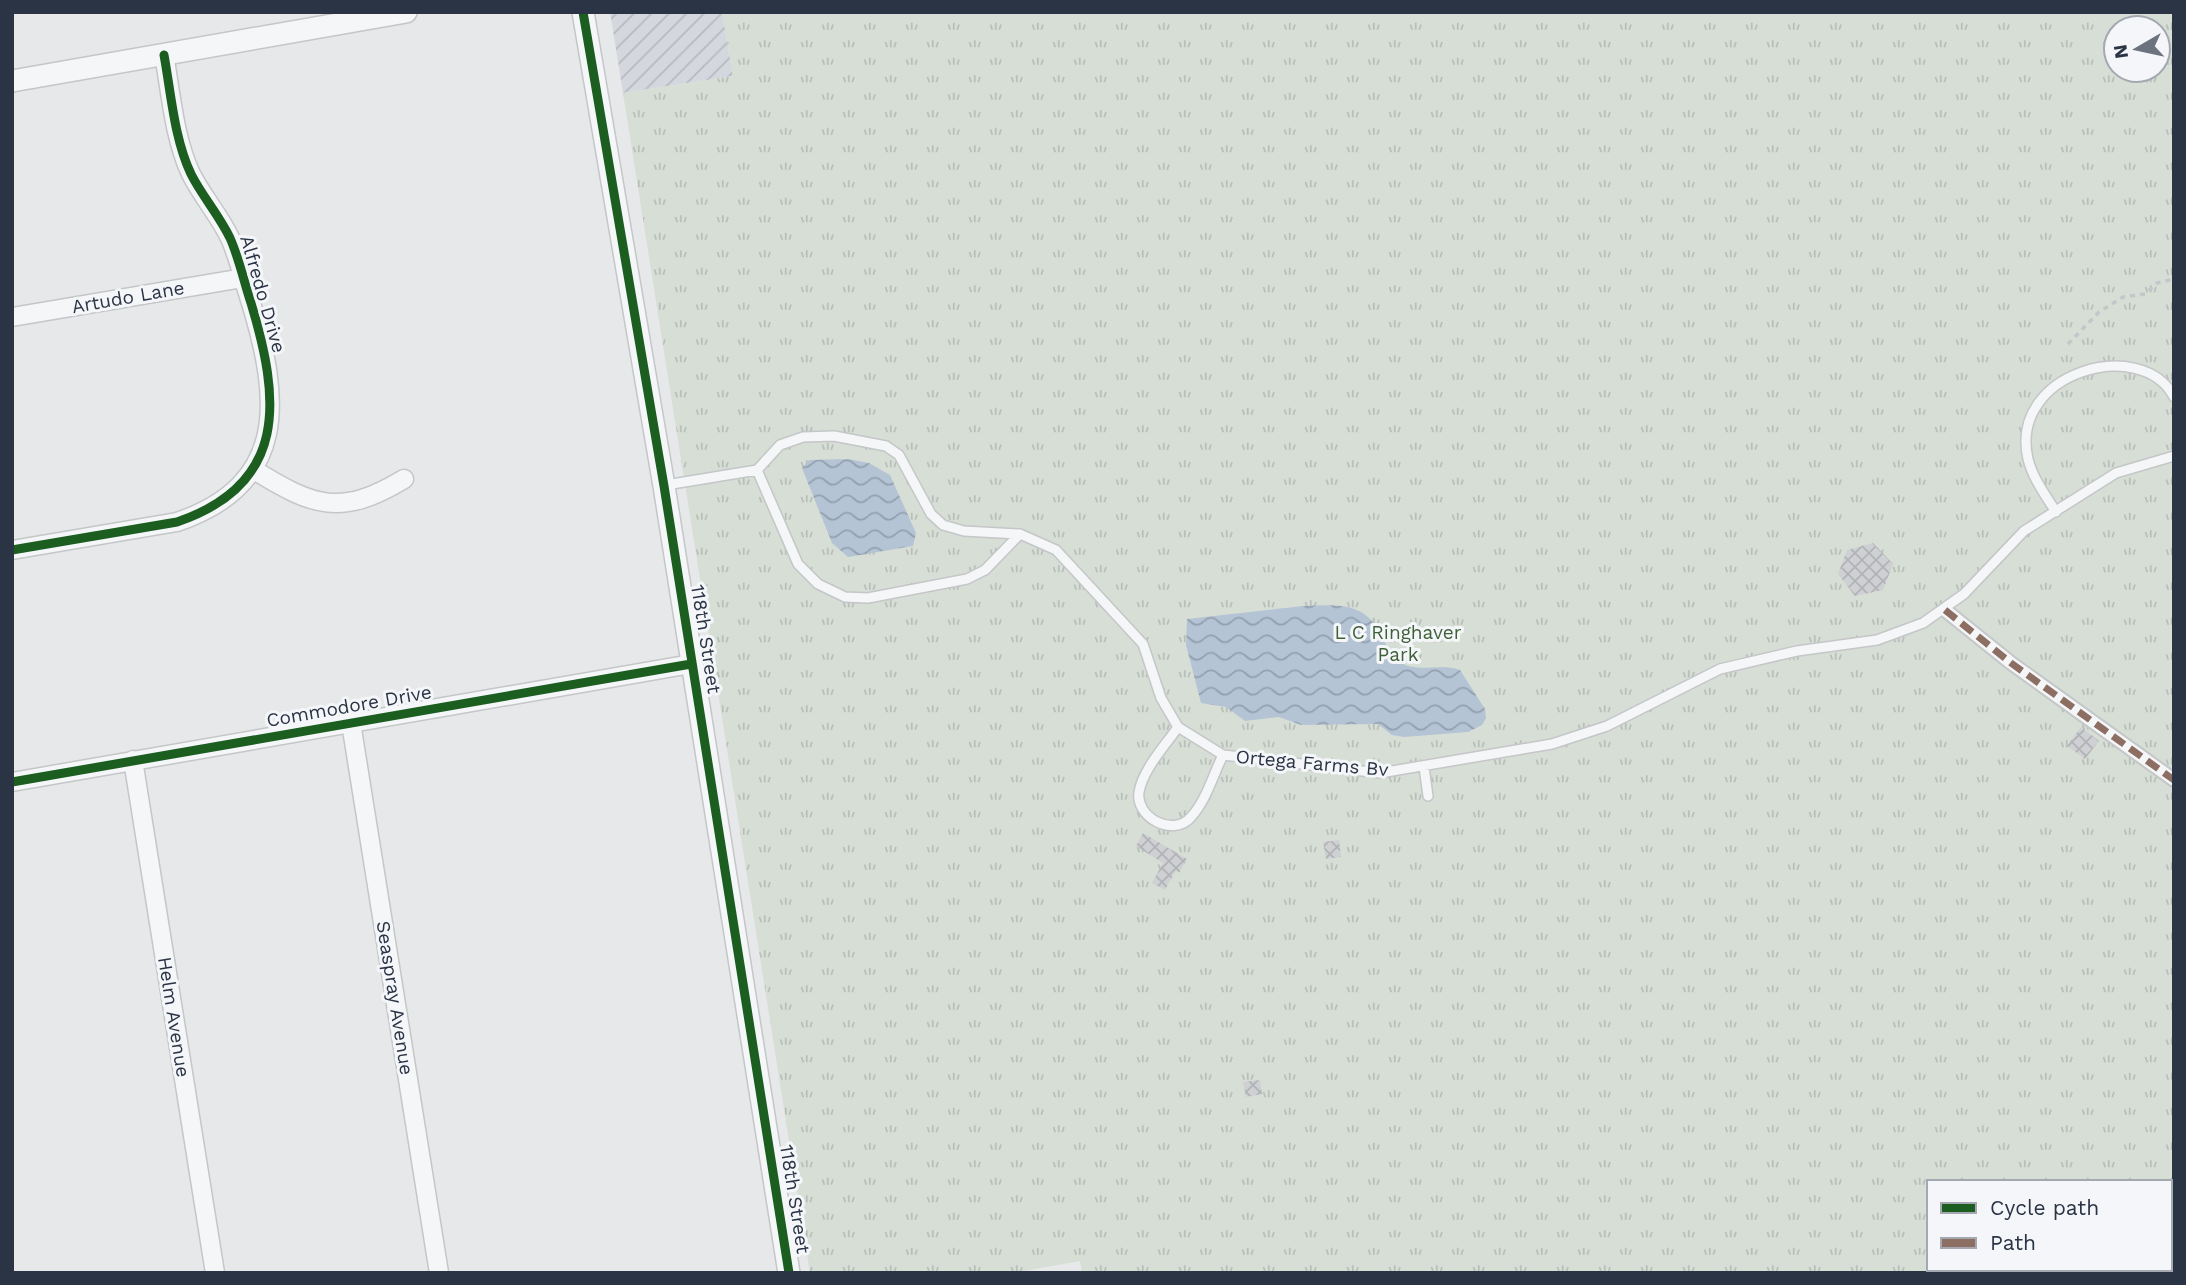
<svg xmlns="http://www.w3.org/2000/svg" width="2186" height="1285" font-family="'Work Sans',sans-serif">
  <defs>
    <pattern id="industrial-furrows" width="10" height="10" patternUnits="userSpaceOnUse" patternTransform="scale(1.75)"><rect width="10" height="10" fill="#d4d7dd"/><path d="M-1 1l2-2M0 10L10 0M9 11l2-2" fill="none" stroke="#b6b9bf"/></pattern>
    <pattern id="park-tufts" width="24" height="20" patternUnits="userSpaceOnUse" patternTransform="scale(1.75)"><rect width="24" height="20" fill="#d6ded6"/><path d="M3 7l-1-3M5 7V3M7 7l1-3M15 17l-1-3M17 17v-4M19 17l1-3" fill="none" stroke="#b8bfb9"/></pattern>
    <pattern id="water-waves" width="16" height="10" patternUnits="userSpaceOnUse" patternTransform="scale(1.75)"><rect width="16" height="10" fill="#b4c4d5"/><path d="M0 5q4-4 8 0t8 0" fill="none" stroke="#93a0af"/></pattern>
    <pattern id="building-cross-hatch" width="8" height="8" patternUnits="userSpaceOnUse" patternTransform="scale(1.75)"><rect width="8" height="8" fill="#ced0d3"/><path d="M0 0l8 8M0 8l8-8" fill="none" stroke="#b1b3b6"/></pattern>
  </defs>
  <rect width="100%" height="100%" fill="#e6e8ea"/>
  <!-- industrial -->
  <path fill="url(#industrial-furrows)" d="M610,12H722L733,76L623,93Z"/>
  <!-- park -->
  <path fill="url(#park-tufts)" fill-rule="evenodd" d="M722,12H2174V1273H1082L1080,1261L1013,1273H810L623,93L733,76ZM2116,28H2158V70H2116ZM1929,1182H2170V1269H1929Z"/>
  <!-- water -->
  <path fill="url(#water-waves)" d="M848,459L869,463L890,475L916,533L913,546L848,557L832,543L802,468L809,460Z
    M1303,606C1337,605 1366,601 1382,637C1387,646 1391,657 1401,663C1420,673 1441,663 1460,670L1485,709L1486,718L1482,725L1468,732L1404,737L1392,735L1378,724L1301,725L1279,717L1245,721L1226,707L1201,703L1186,645L1187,619Z"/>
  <!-- building -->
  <path fill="url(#building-cross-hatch)" d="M1873,543L1893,564L1883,590L1855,596L1838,574L1847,550Z
    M2081,727L2099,741L2085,759L2067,746Z
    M1143,833L1187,859L1179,873L1176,870L1165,890L1152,883L1163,863L1136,846Z
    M1339,840L1341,857L1326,859L1323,842Z
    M1260,1080L1262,1094L1246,1097L1243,1082Z"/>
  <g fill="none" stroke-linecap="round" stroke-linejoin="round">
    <defs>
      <path id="service" d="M757,470L798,564L818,584L845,597L868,598L967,579L985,570L1020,534
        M666,485L757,470L780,445L803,437L834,436L886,446L899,455L931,514L943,525L964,531L1020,534L1056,550L1143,644L1161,698L1178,727L1223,755L1380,773L1552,744L1607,726L1720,669L1797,651L1877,640L1923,623L1964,594L2024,531L2116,473L2174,456
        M2056,512C2046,496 2033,479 2028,459C2008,372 2142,335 2174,397
        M1178,727C1165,746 1143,769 1139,792C1135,817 1173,838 1191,817C1206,801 1213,775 1223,755
        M1424,767L1428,796"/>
      <path id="pedestrian" d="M1945,610L2011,663L2174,780"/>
      <path id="minor" d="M12,317L243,278
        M254,470C314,507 341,517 404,479
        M12,550L177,522C289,484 280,399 251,303C244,282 239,258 230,238C219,215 202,196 191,174C174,138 171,93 164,55
        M351,723L439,1273
        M133,760L215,1273
        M12,782L691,664"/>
      <path id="tertiary" d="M583,12L664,486L789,1273
        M12,81L406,12"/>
    </defs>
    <!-- service casing -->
    <use href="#service" stroke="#c4c6c8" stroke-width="12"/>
    <!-- pedestrian casing -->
    <use href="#pedestrian" stroke="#c4c6c8" stroke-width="16"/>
    <!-- minor casing -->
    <use href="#minor" stroke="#c4c6c8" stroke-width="21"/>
    <!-- tertiary casing -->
    <use href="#tertiary" stroke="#c4c6c8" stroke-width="24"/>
    <!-- path -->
    <path stroke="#c5c6ca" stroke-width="3.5" stroke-dasharray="5 5" stroke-linecap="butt" d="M2068,344L2099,312L2123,297L2145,294L2157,283L2174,279"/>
    <!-- service -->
    <use href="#service" stroke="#f5f6f7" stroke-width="9"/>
    <!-- pedestrian -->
    <use href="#pedestrian" stroke="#f5f6f7" stroke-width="12"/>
    <!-- minor -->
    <use href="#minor" stroke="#f5f6f7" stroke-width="18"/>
    <!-- tertiary -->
    <use href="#tertiary" stroke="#f5f6f7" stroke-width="21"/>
    <!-- quiet -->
    <path stroke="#8d6e63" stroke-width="7" stroke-dasharray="14 7" stroke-linecap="butt" d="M1945,610L2011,663L2174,780"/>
    <defs>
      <path id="cycleway" d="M583,12L664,486L789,1273
        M12,550L177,522C289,484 280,399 251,303C244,282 239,258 230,238C219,215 202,196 191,174C174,138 171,93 164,55
        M12,782L691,664"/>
    </defs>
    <!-- cycleway casing -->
    <use href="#cycleway" stroke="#f4f6f9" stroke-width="13"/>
    <!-- cycleway -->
    <use href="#cycleway" stroke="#1b5e20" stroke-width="9"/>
  </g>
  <g text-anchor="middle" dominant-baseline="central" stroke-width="6" stroke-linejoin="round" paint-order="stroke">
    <!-- street labels -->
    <g font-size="19" fill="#2b3445" stroke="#f4f6f9">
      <text transform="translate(263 294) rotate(74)">Alfredo Drive</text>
      <text transform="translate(128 297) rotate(-10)">Artudo Lane</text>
      <text transform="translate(706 639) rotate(81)">118th Street</text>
      <text transform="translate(349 706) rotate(-10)">Commodore Drive</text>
      <text transform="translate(1312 763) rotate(5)">Ortega Farms Bv</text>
      <text transform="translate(395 998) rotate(81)">Seaspray Avenue</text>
      <text transform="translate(174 1017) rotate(81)">Helm Avenue</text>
      <text transform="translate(795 1199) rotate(81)">118th Street</text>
    </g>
    <!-- park labels -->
    <g font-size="19" fill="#3f6138" stroke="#f4f6f9">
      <text x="1398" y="632">L C Ringhaver<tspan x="1398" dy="22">Park</tspan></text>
    </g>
  </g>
  <!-- border -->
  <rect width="2186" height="1285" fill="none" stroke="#2b3445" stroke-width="28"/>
  <!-- legend -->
  <rect x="1927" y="1180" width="245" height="91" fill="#f4f6f9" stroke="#a4a8b1" stroke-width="2"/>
  <rect x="1941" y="1203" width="35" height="10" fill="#1b5e20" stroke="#a4a8b1" stroke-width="2"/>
  <text x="1990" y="1215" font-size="21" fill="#2b3445">Cycle path</text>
  <rect x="1941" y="1238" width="35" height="10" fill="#8d6e63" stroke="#a4a8b1" stroke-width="2"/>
  <text x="1990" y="1250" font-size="21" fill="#2b3445">Path</text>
  <!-- north arrow -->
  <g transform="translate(2137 49) rotate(261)"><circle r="33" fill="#f4f6f9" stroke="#a4a8b1" stroke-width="2"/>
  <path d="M0-5L12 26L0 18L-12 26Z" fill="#6c737f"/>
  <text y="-10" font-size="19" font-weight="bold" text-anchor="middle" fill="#2b3445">N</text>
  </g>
</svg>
